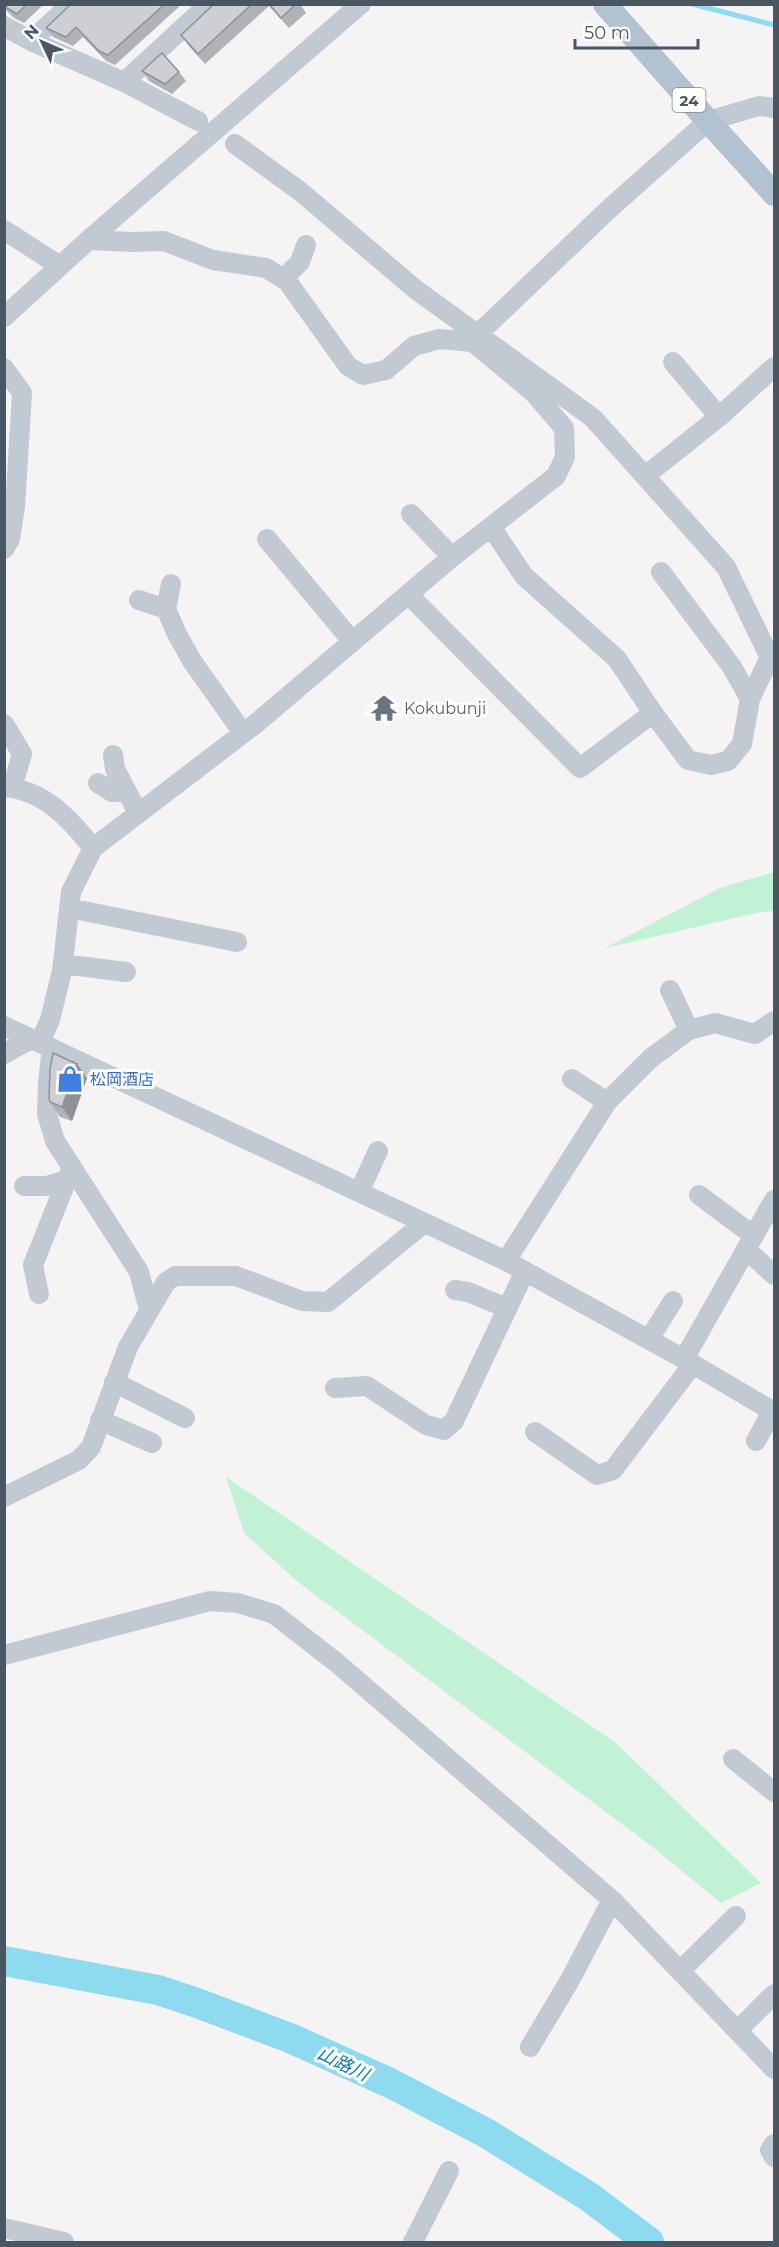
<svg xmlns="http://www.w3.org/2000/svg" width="779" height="2247" font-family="Montserrat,'Noto Sans JP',sans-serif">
  <rect width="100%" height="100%" fill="#f5f3f3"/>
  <!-- green -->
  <path fill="#c2f2d5" d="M774,872V911L761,912L605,948L720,888Z
    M226,1477L616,1743L761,1883L721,1903L650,1845L298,1582L244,1533Z"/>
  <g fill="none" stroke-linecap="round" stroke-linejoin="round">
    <!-- stream -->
    <path stroke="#8edaef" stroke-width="5" d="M692,4L774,25"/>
    <!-- river -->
    <path stroke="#8edaef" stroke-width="30" d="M4,1961L158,1990L197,2003L290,2038L390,2083L486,2133L588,2196L649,2242"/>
    <!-- minor -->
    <path stroke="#c1cad2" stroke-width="20" d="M4,26L31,41L124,82L198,121
      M31,41L71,4
      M124,82L209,4
      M235,144L301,192L415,289L593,418L726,567L774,666
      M4,230L60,266
      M283,279L300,262L306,245
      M4,317L93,236L361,4
      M473,342L478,334L609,209L708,121L759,106L774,108
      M673,362L719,417
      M4,368L22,393L15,507L10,539L4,549
      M645,476L719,417L774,367
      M411,514L452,557
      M267,539L352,641
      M661,572L732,667L750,699
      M171,584L166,609L177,634L192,661L243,733
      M408,594L580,768L653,713L617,659L524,576L491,527
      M139,600L166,609
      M653,713L688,760L711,765L728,761L742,744L750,699L770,657
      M4,724L22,754L12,788
      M113,755L115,769L138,813
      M98,783L112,792H126
      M4,787C44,790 70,819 93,848
      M69,908L237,942
      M63,964L126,972
      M670,990L689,1030
      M4,1026L506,1261L684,1359L774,1412
      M40,1042L50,1020L62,971L71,892L93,848L254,725L452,557L556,476L565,457L564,428L534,393L473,342L439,339L414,346L386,370L363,375L348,366L287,281L266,268L213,260L164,241L134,242L89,240
      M52,1048L48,1082L47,1114L55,1141L139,1272L149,1310
      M4,1054L31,1039
      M572,1079L607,1102
      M24,1186H46L67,1180
      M359,1192L378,1151
      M699,1195L754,1236
      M747,1250L774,1275
      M506,1261L607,1102L651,1058L689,1030L715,1023L755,1034L774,1021
      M455,1290L468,1292L507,1308
      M39,1294L33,1265L72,1167
      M649,1339L673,1301
      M684,1359L774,1200
      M114,1382L185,1418
      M335,1388L367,1386L426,1425L444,1430L454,1421L525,1271
      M100,1420L152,1443
      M535,1432L597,1475L613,1470L693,1364
      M756,1441L772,1411
      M4,1497L79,1460L91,1447L128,1347L166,1282L175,1276H236L302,1301L328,1302L424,1223
      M4,1655L210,1601L238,1603L274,1614L337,1663L612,1900L774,2069
      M733,1759L774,1792
      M680,1971L736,1916
      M738,2030L774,1994
      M530,2047L570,1980L612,1900
      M774,2144L770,2150L774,2157
      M4,2228L64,2242
      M413,2242L449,2171"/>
    <!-- major -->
    <path stroke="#b2c2d1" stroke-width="24" d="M605,4L708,121L774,194"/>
  </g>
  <!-- wall -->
  <path fill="#b0b2b7" d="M4,4H44L24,23L14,18L4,8Z
    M71,4H182L115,65L106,61L83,37L73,46L53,37L46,28Z
    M214,4H300L306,13L289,28L269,6L205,64L188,45L181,35Z
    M142,71L179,72L186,81L172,94L149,81Z
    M77,1064L87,1078L72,1121L60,1117L50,1102Z"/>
  <!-- shaded-wall -->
  <path fill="#909195" d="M77,1064L87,1078L72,1121L62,1107Z"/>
  <!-- building -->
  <path fill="#cdcfd5" stroke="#909195" stroke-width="1.5" d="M4,4H27L17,14L7,8Z
    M71,4H165L108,55L99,51L76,27L66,37L46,28Z
    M214,4H252L198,54L181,35Z
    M269,4H296L281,18Z
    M162,53L179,72L165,84L142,71Z
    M53,1053L77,1064L62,1107L50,1102L49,1098L50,1069Z"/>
  <!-- icons -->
  <defs>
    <symbol id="temple-bare" viewBox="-9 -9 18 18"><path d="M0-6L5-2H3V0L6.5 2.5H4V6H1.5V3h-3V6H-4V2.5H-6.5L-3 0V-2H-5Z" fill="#6b7280" stroke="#fff" stroke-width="2.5" paint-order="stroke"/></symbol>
    <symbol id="shop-bare" viewBox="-9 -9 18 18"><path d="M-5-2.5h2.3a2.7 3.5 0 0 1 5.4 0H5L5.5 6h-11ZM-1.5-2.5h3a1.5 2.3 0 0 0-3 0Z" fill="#3f7fe0" stroke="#fff" stroke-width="2.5" paint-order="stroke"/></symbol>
  </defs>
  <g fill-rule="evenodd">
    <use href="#temple-bare" x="365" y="689" width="38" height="38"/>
    <use href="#shop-bare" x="51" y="1060" width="38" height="38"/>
  </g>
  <g text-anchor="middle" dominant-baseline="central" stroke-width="6" stroke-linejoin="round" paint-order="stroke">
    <!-- shield labels -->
    <rect fill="#fff" stroke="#808990" stroke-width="1.5" x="672.5" y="88" width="33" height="24" rx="4.5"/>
    <g font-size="15" font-weight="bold" fill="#4a5661">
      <text x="689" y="100">24</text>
    </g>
    <!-- worship labels -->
    <g font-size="16" fill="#5b616d" stroke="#fff" text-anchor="start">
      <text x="404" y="708">Kokubunji</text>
    </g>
    <!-- shop labels -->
    <g font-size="16" fill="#366cbe" stroke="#fff" text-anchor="start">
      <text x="90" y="1079">松岡酒店</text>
    </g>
    <!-- water labels -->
    <g font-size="18" font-style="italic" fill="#0a7d9c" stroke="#fff">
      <text transform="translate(343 2064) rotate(26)">山路川</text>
    </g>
  </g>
  <!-- border -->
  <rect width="779" height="2247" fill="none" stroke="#4a5661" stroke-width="12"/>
  <!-- north arrow -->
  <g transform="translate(42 42) rotate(314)" stroke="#ffffff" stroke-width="4.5" paint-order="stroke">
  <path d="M0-4.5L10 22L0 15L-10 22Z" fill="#4a5661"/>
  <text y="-9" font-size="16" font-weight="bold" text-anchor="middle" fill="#4a5661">N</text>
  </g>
  <!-- scale -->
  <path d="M575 39v9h123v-9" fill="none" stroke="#4a5661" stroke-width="3"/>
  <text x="584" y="39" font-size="18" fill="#4a5661" stroke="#ffffff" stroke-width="4.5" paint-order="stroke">50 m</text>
</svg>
